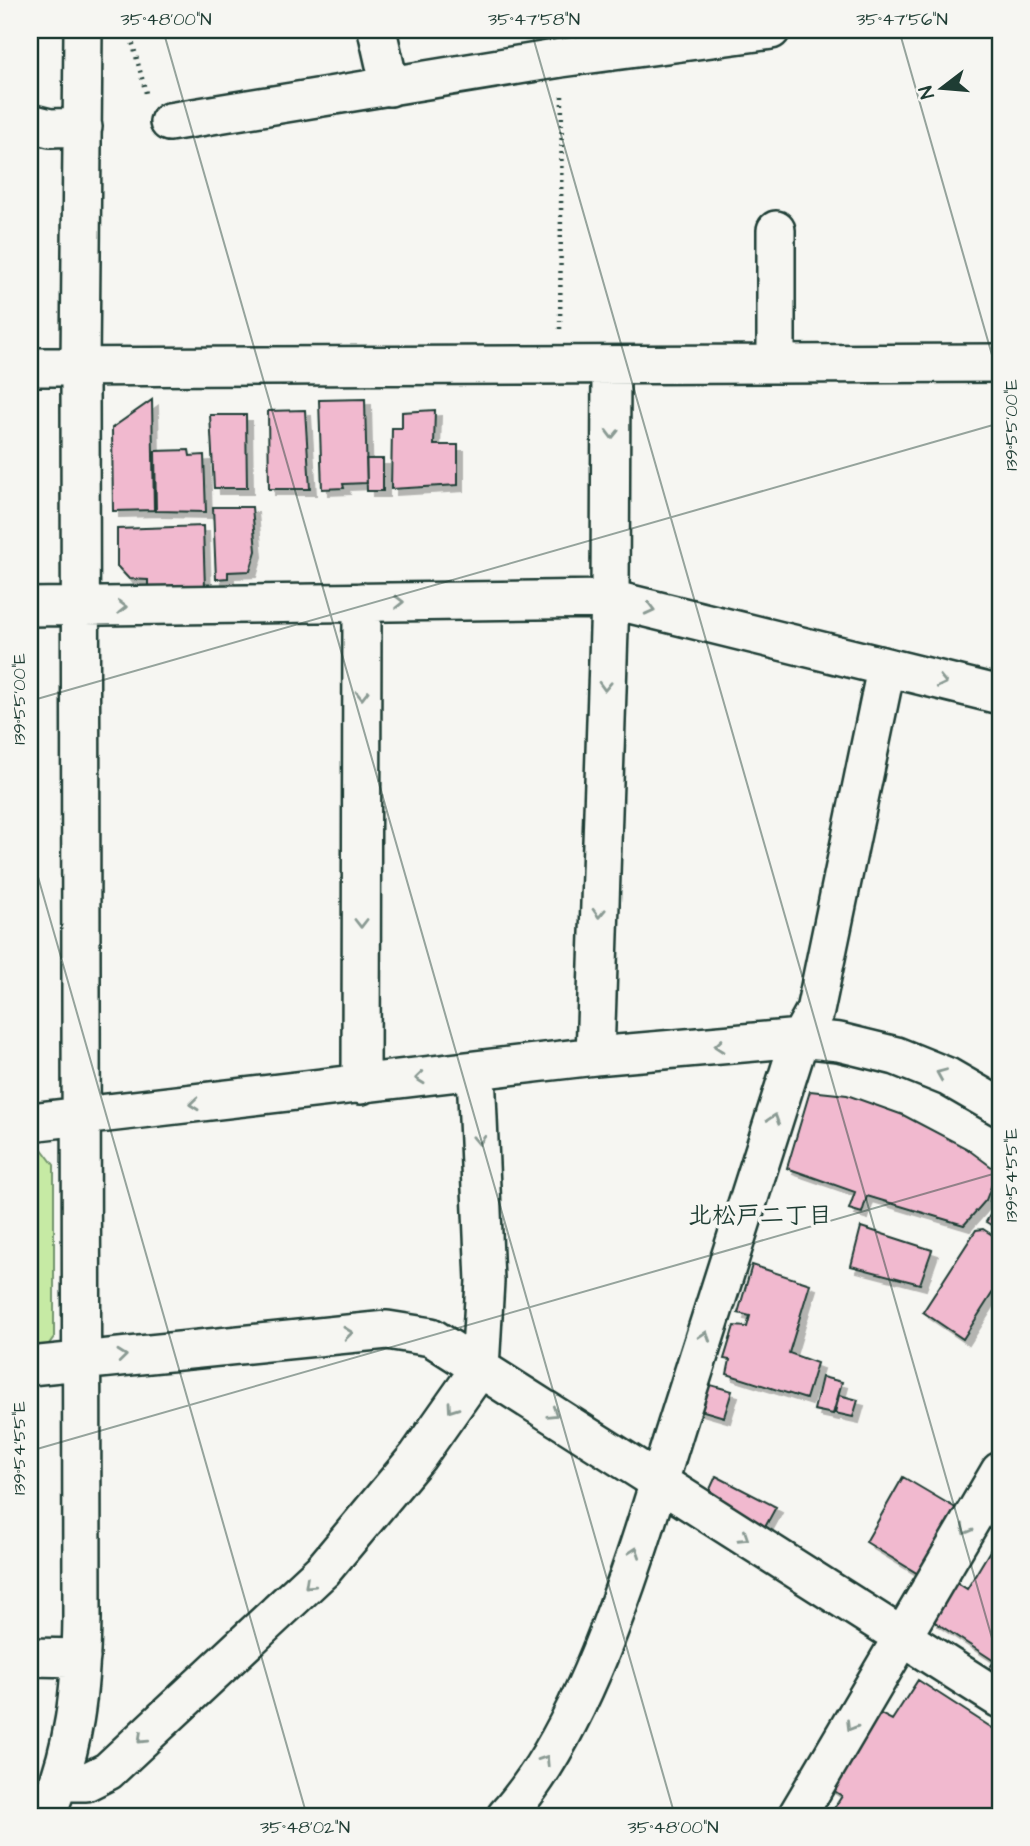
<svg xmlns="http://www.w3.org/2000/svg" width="1030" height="1846" font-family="'Architects Daughter','Klee One',sans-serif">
  <defs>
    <filter id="shadow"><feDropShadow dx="6" dy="6" stdDeviation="0" flood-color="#0004"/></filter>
  </defs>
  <rect width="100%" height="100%" fill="#f6f6f2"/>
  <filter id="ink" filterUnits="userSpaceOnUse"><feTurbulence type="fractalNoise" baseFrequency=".0143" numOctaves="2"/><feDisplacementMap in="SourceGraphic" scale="14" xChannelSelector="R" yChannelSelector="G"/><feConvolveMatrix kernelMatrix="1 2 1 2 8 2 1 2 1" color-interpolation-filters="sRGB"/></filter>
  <g filter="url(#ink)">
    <!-- green -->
    <path fill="#c6eaa4" stroke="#72946c" stroke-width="2" d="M30,1140H35L54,1165V1337L43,1352L30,1353Z"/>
    <!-- building -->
    <path fill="#f1b9cf" stroke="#1f3d34" stroke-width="2" filter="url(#shadow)" d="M365,399L367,483L343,484L344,488L322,489L319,400Z
      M152,400L154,510L113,511L112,428Z
      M305,410L310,489H269L268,411Z
      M435,410L434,445H458V485L391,489L392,428H402V412Z
      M210,415H246L247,488H214Z
      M189,450L190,456L204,455L206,512L156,511L155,451Z
      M366,459H383V491H367Z
      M213,507H252L256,551L250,571L228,572V578L216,579Z
      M203,526L205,588L148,587V580L129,579L117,566V529Z
      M810,1091L847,1095L903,1115L966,1148L997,1171L986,1200L964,1225L867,1196L862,1213L849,1209L855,1192L787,1168Z
      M1000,1188V1230L986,1222L996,1205L990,1201Z
      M861,1227L932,1250L920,1284L851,1266Z
      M983,1229L1000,1240V1281L963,1339L923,1312L976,1230Z
      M752,1265L810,1284L789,1353L817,1363L806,1399L727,1374L730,1360L724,1359L734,1326L747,1327L750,1316L738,1313Z
      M822,1377L842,1382L833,1414L814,1410Z
      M703,1383L732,1391L724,1417L697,1409Z
      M839,1395L858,1400L853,1417L835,1413Z
      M716,1476L776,1507L764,1529L706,1498Z
      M903,1477L959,1510L920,1575L866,1542Z
      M1000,1534V1686L985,1676L994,1661L932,1620L956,1582L967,1589Z
      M918,1680L1000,1733V1816H829L842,1796L830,1788L879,1713L892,1720Z"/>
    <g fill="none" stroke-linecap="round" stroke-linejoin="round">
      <defs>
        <path id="minor" d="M377,30L390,87
          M169,122L561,58L771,30
          M30,123L50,128L83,127
          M776,230V364
          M30,367L1000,363
          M30,607L610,599L1000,695
          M595,1056L610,599L611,366
          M361,1085L362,602
          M30,1122L595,1056L800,1038L839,1042L896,1056L948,1077L1000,1107
          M30,1366L387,1330L431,1337L1000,1699
          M30,1657L81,1658
          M61,1782H86L108,1771L323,1570L418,1456L480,1368L485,1281L476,1072
          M45,1816C75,1752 81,1688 82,1618L80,367L83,30
          M506,1816C591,1723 640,1541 678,1421C719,1293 759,1165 800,1038L815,1011L886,669
          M797,1816L1000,1471"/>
      </defs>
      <!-- minor casing -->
      <use href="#minor" stroke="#1f3d34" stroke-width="42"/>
      <!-- path -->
      <path stroke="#1f3d34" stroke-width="4.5" stroke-dasharray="2 5" stroke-linecap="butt" d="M129,30L146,93
        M560,329L562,96"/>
      <!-- minor -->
      <use href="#minor" stroke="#f6f6f2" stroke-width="37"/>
    </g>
    <!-- one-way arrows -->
    <defs><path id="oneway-chevron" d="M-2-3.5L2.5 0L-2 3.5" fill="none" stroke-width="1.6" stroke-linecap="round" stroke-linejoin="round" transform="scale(1.75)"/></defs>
    <g stroke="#8a9a93">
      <use href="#oneway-chevron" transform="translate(612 434) rotate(91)"/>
      <use href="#oneway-chevron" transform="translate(399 602) rotate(-1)"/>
      <use href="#oneway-chevron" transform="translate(122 607) rotate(-1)"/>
      <use href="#oneway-chevron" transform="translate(650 609) rotate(14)"/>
      <use href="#oneway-chevron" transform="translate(942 682) rotate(13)"/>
      <use href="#oneway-chevron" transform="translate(605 686) rotate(92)"/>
      <use href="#oneway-chevron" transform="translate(362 695) rotate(90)"/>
      <use href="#oneway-chevron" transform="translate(599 913) rotate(92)"/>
      <use href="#oneway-chevron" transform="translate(361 923) rotate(90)"/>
      <use href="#oneway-chevron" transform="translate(719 1046) rotate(175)"/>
      <use href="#oneway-chevron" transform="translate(941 1074) rotate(-157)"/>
      <use href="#oneway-chevron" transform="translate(420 1078) rotate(174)"/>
      <use href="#oneway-chevron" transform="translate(194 1104) rotate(174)"/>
      <use href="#oneway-chevron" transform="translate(774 1119) rotate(-72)"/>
      <use href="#oneway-chevron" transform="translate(479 1140) rotate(88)"/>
      <use href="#oneway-chevron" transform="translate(348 1333) rotate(-6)"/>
      <use href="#oneway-chevron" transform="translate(705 1336) rotate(-72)"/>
      <use href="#oneway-chevron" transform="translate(122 1356) rotate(-6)"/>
      <use href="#oneway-chevron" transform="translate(452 1408) rotate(125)"/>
      <use href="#oneway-chevron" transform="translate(553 1413) rotate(32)"/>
      <use href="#oneway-chevron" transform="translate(966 1530) rotate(120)"/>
      <use href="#oneway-chevron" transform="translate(744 1537) rotate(33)"/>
      <use href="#oneway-chevron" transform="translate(635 1552) rotate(-71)"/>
      <use href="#oneway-chevron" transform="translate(309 1584) rotate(137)"/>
      <use href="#oneway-chevron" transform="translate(851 1726) rotate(121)"/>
      <use href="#oneway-chevron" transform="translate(142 1739) rotate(137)"/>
      <use href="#oneway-chevron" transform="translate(545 1760) rotate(-57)"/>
    </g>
  </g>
  <!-- ticks -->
  <path fill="none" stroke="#1f3d34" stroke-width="2" stroke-opacity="0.45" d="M163,30L675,1816M531,30L1000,1666M899,30L1000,383M30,701L1000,423M30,849L307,1816M30,1451L1000,1172"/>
  <g text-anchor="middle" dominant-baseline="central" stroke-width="7" stroke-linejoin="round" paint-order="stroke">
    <!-- neighbourhood labels -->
    <g font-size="24" font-weight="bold" fill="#1f3d34" stroke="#f6f6f2">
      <text x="760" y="1216">北松戸二丁目</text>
    </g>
  </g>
  <!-- margin -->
  <rect width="1030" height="1846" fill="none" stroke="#f6f6f2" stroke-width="77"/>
  <!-- north arrow -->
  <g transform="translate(942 88) rotate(254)" stroke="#f6f6f2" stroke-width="5" paint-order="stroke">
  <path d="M0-5L12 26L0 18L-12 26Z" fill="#1f3d34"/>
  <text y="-10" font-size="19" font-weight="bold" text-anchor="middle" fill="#1f3d34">N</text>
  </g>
  <rect x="38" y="38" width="954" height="1770" fill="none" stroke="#1f3d34" stroke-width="2.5"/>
  <g font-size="18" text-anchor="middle" fill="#1f3d34">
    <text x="166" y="25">35°48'00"N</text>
    <text x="534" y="25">35°47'58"N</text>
    <text x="902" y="25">35°47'56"N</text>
    <text transform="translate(1011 425) rotate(-90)" y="6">139°55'00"E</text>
    <text transform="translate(19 699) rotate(-90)" y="6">139°55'00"E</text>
    <text transform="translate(1011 1175) rotate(-90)" y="6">139°54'55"E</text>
    <text transform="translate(19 1448) rotate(-90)" y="6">139°54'55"E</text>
    <text x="305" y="1833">35°48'02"N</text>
    <text x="673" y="1833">35°48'00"N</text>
  </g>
</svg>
